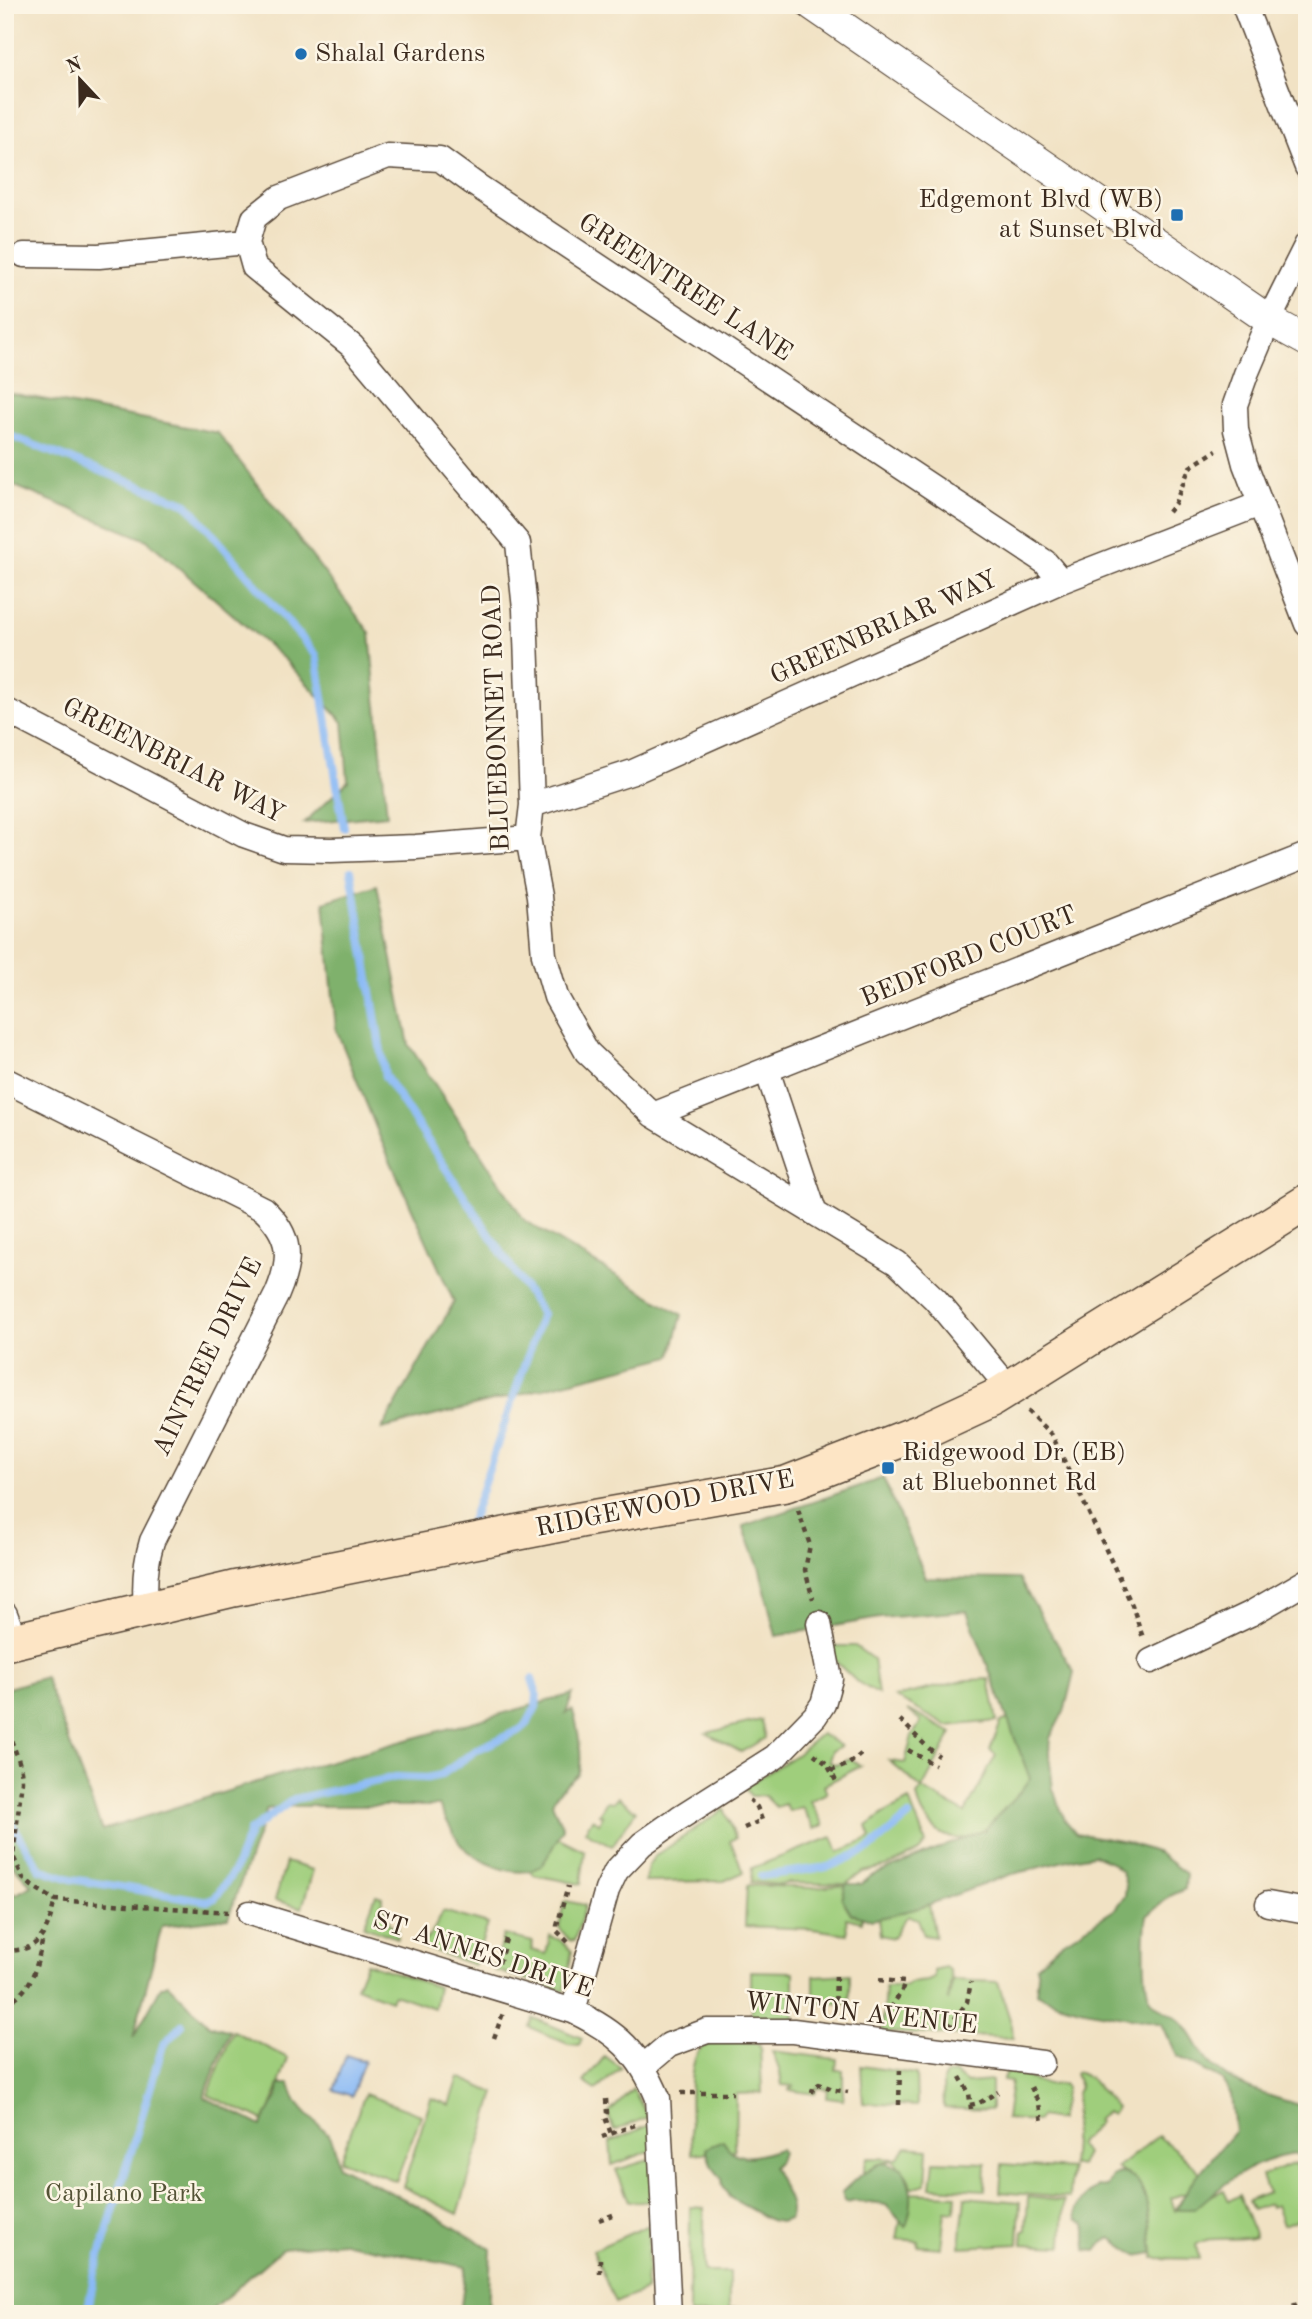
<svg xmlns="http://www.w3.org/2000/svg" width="1312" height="2319" font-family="'Old Standard TT',serif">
  <rect width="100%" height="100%" fill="#fcf5e5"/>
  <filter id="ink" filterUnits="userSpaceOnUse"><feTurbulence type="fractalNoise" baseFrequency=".0143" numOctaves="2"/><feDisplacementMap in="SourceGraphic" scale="14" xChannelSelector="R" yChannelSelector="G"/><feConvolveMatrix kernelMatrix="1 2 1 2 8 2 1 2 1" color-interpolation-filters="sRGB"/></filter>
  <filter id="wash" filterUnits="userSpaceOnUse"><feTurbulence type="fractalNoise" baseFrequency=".00686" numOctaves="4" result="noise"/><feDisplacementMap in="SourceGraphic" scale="28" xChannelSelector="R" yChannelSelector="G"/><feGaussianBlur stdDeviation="1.57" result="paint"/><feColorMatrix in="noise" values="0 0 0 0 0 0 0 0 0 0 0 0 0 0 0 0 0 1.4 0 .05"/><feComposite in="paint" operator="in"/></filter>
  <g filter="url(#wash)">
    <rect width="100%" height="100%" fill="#f1e2c4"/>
    <!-- green -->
    <path fill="#9fce7c" stroke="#6d7c4d" stroke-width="2" d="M834,1646H855L873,1659L878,1694L856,1681L833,1659Z
      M989,1679L997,1721L947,1726L895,1697L967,1680Z
      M908,1710L952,1733L922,1789L965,1813L996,1755L990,1750L1001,1722L1022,1713L1038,1785C1012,1807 965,1863 932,1826C925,1818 919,1807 917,1796L922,1789L889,1761L905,1763L912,1736L921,1722Z
      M761,1720L765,1738L741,1752L706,1733Z
      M821,1734L841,1746L832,1751L829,1761C836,1768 842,1762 850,1758L861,1766L824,1785L827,1793L810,1801L823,1825L814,1829L802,1807L789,1811L785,1804L776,1807L765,1796H751L744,1787L796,1755Z
      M618,1797L636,1811L612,1846L585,1831L592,1819L599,1823L603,1815L599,1814L607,1801L613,1802Z
      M909,1800L926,1843L919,1852L888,1866L863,1872L846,1884L787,1883L781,1885L751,1882L752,1868L832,1837L839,1852L871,1838L867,1826L883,1814Z
      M724,1809L736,1838L730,1841L744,1872L724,1881L645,1882L648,1866L654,1857Z
      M549,1833L585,1851L581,1884L534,1875L530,1870Z
      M286,1862L313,1870L302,1908L275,1900Z
      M862,1884V1922L846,1918L847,1934L812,1929L745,1926L747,1885L812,1888Z
      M376,1895L382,1897V1907L388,1913L390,1926L398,1927L397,1938L364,1926Z
      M566,1901L585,1905V1907L574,1941L569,1940L559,1927L564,1902Z
      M929,1904L935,1937L924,1935L918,1919L909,1916C900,1921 899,1930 892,1938L880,1935L878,1918Z
      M443,1911L488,1924L474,1965L420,1946L432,1933Z
      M503,1935L533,1942L531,1950L546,1954L550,1936L560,1940L572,1951L565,1991L494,1970Z
      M366,1963L438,1987L434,2008L394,1994L390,2000L356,1987Z
      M945,1967L949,1970L951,1978L948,2001L953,1980L998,1982L1012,2026L1013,2038L882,2032L885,1987L906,1986L909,1983L928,1981L934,1978V1970Z
      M751,1971L794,1972V2021H751Z
      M850,1974V2004L814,2002V1976Z
      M533,2018L582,2038L579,2045L568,2044L529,2027Z
      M233,2031L288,2058L266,2122L208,2095Z
      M741,2041L760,2044L762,2093L736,2094L735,2150L692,2154C692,2132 684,2058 703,2047C713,2041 729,2042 741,2041Z
      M772,2051L837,2059L836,2070H843V2100L827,2098L828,2089L817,2088L815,2094L789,2090L790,2088L795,2086L782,2085L780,2072Z
      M605,2056L621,2068L596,2090L584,2082Z
      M861,2066L916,2074L917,2106L863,2103Z
      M1008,2070L1047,2085L1063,2084L1066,2088L1059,2120L1040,2117L1038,2121L1006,2119L1011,2081L1003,2080Z
      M1077,2072L1090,2078L1116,2108L1111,2115L1106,2112L1097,2120L1099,2122L1078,2144L1086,2154L1080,2166H1071L1077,2093L1080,2087L1075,2074Z
      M954,2073L967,2083L991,2081V2110L944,2108L943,2081L946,2075Z
      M459,2077L495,2093L458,2214L403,2187L431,2098L450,2105Z
      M633,2089L648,2117L614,2131L608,2114Z
      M365,2094L421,2115L396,2181L340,2160Z
      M652,2124L653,2150L612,2165L610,2142Z
      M1158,2136L1182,2155L1212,2184L1171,2198L1175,2211L1224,2190L1229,2201L1239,2195L1255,2236C1236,2243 1212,2233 1196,2245L1199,2259L1154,2258L1144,2194L1135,2181L1117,2168Z
      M906,2147L928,2149L926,2184L911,2188C910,2176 901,2168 892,2160L876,2165L863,2174L867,2158L897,2159Z
      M655,2158L653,2202L629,2201L616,2170Z
      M934,2161L986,2163L985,2190L931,2187Z
      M1295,2163L1307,2194V2216L1283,2225L1276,2205L1271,2207L1269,2204L1252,2210L1248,2201L1268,2193L1262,2176Z
      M1002,2164L1071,2169L1069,2198L1000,2192Z
      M905,2193L956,2195L955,2212L945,2211L941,2248L918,2246L919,2241L897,2239Z
      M965,2197L1020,2202L1018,2244L960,2247Z
      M1028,2197L1064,2201L1062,2246L1022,2244L1023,2231L1026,2230Z
      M690,2207L704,2208V2272H729V2308L750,2309L747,2314H689Z
      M649,2225L646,2290L615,2303L593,2250Z"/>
    <!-- forest -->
    <path fill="#7fb16c" stroke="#5d6e45" stroke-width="2" d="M5,392L218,433L370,633L387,815L304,823L348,781L343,722L285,660L147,540L5,482Z
      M377,885L409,1045L525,1221L682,1315L671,1356L382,1429L454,1302L381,1140L336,1029L324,902Z
      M883,1478L926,1578L1019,1579L1074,1672L1065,1709L1050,1738L1049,1754L1053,1789L1065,1820L1076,1833L1126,1842L1158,1853L1186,1874L1185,1889L1170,1896L1147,1916C1144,1933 1142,1989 1152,2001C1159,2011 1174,2014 1182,2023C1194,2035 1198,2051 1210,2063C1239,2091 1271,2095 1307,2108V2154C1263,2152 1226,2181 1195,2209H1176L1195,2178L1235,2131L1231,2095L1222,2080L1177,2056L1162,2024C1119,2014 1075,2014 1036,1993L1038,1976L1036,1966L1063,1942L1114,1910L1125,1895L1126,1886L1122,1872L1111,1862L1094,1855L1076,1858L1009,1875L922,1907L889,1916L871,1920L851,1914L842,1899L846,1884H862L871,1876L985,1830C999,1811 1017,1799 1030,1779L967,1611L880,1618L776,1636L760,1570L743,1526Z
      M45,1677L102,1830L280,1775L573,1694L566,1713L572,1710C577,1719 585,1767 577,1775C568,1784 557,1790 552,1803L563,1829C557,1838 546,1862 541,1866C517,1882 478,1861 460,1844C459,1843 441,1810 439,1806H295L267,1809L228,1918L162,1926L133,2038L161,1987L168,1984L209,2025L230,2031L204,2097L261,2126L277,2097L279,2084H289C294,2091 294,2099 299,2105C321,2134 333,2123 338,2166L418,2206L491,2249L488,2314H460L466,2267L342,2242L283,2248L207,2314H5V1888L16,1894L32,1886L5,1857V1689Z
      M723,2141C738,2166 757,2155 780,2149L782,2152L779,2161L773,2167C779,2184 797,2204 789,2219L780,2222L770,2220L729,2197L723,2186L722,2179L711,2165L706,2148Z
      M883,2163L902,2168C914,2188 913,2205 906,2227L886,2205L854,2201L847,2203L844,2199L842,2192C853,2181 868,2167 883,2163Z
      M1120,2173C1151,2174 1150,2229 1153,2253L1137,2256L1111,2238L1104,2241L1097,2251L1086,2250V2224L1077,2219C1073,2202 1088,2197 1097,2186L1107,2187L1112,2177Z"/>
    <!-- water -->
    <path fill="#8abaf6" stroke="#62728a" stroke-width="2" d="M346,2055L364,2061L352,2096L334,2090Z"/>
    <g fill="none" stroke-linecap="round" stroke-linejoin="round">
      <!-- stream -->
      <path stroke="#8abaf6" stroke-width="8" d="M5,434L187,504L316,655L344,828
        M351,871L385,1076L542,1314L469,1527L472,1531
        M12,1824L40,1869L71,1879L207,1901L215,1898L234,1871L250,1831L294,1799L396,1777L427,1778L441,1775L478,1749L520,1730L527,1724L536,1707L537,1694L532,1679
        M761,1876L828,1867L869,1849L909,1816
        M87,2314L95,2272L163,2045L182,2025"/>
    </g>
  </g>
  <g filter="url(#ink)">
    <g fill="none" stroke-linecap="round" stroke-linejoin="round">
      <defs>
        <path id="minor" d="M1244,5L1307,167
          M1307,244L1269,320L1246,374L1235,405L1236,430L1245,464L1307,624
          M24,255L99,256L247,242
          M5,710L244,835L284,849L331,850L416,847L528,838
          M532,805L633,772L1061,581L1260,504
          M767,1070L814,1211
          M5,1080L263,1209C292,1236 292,1259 277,1294L152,1541C145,1564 144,1586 146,1609
          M653,1115L1307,855
          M1009,1388L935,1299L897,1263L653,1115L587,1052L556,997L544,955L539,896L528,838L532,805L525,609L518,543L352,346L254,267L247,242L254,218L279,198L388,156L440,159L476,185L1045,562L1061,581
          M5,1614L15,1640
          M1151,1661L1250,1614L1307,1581
          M1268,1904L1307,1911
          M250,1913L573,2011C617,2032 639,2052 658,2098L669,2314
          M573,2011L607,1890L616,1871L642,1844L679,1818L775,1757L815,1716L823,1704L830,1679L819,1623
          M643,2067L669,2045L707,2031H793L1042,2063"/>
        <path id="tertiary" d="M812,5L1269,320L1307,341"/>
        <path id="secondary" d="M5,1643L233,1589L580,1520L786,1484L923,1431L992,1399L1307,1202"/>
      </defs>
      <!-- minor casing -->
      <use href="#minor" stroke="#564637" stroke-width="27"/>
      <!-- tertiary casing -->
      <use href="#tertiary" stroke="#564637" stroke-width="32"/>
      <!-- secondary casing -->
      <use href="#secondary" stroke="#564637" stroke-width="38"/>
      <!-- path -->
      <path stroke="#564637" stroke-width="4.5" stroke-dasharray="5 5" stroke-linecap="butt" d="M1168,512L1175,503L1190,467L1217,450
        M1027,1411L1052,1435L1132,1605L1143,1638
        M798,1510L810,1545L805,1570L813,1599
        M5,1701C6,1709 5,1717 7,1725C11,1747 21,1756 22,1781L13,1856L23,1878L32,1886L55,1900L228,1912
        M900,1720C913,1732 924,1746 939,1756
        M908,1750L935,1765
        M814,1754L827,1764L836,1781
        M831,1771L849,1764L861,1754
        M744,1828L762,1820L757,1807L750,1800
        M568,1942L557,1931V1926L568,1886
        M5,1954C13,1949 19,1951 27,1948C47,1939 50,1919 55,1900
        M499,1963L506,1939
        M879,1980L904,1982C904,1995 889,2002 888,2021
        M5,2003C33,1993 37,1964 43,1938
        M835,2011L836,1973
        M949,2027L967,2002L971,1982
        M494,2038L503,2013
        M960,2077L969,2093L971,2109
        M1031,2087L1039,2104L1042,2122
        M681,2093H733
        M812,2093L813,2088L819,2084L835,2090L848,2092
        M606,2099L607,2113L605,2117L611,2134
        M899,2105L900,2068
        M970,2105L979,2103L998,2092
        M602,2137L635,2125
        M599,2220L615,2214
        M600,2259V2274
        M1294,2303L1296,2308H1307
        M921,2312L922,2314
        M751,2314L753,2310"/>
      <!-- minor -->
      <use href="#minor" stroke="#fff" stroke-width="24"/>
      <!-- tertiary -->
      <use href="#tertiary" stroke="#fff" stroke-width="30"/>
      <!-- secondary -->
      <use href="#secondary" stroke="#fde5c5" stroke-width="35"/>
    </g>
  </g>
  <!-- markers -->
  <g fill="#1f6fb2" stroke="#fcf5e5" stroke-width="2.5">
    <circle cx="301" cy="54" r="7"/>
    <rect x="1170" y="208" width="14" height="14" rx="3.5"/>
    <rect x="881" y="1461" width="14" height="14" rx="3.5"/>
  </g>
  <g text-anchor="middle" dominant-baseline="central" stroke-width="5" stroke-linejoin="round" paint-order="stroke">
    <!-- poi labels -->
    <g font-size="26" fill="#3b2a1e" stroke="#fcf5e5" text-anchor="start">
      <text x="315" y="54">Shalal Gardens</text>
      <text x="1163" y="200" text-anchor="end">Edgemont Blvd (WB)<tspan x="1163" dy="30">at Sunset Blvd</tspan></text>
      <text x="902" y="1453">Ridgewood Dr (EB)<tspan x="902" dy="30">at Bluebonnet Rd</tspan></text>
    </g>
    <!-- street labels -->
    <g font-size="26" fill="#3b2a1e" stroke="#fcf5e5">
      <text transform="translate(685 288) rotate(33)">GREENTREE LANE</text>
      <text transform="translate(884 628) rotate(-24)">GREENBRIAR WAY</text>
      <text transform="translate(497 718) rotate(-92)">BLUEBONNET ROAD</text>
      <text transform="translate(173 761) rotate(27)">GREENBRIAR WAY</text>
      <text transform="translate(969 957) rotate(-22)">BEDFORD COURT</text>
      <text transform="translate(208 1357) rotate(-64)">AINTREE DRIVE</text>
      <text transform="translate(665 1504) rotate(-11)">RIDGEWOOD DRIVE</text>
      <text transform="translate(483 1955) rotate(18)">ST ANNES DRIVE</text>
      <text transform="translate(861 2014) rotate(6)">WINTON AVENUE</text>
    </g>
    <!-- park labels -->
    <g font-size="26" fill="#545336" stroke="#fcf5e5">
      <text x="124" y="2194">Capilano Park</text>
    </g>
  </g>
  <!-- margin -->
  <rect width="1312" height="2319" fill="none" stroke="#fcf5e5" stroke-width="28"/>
  <!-- north arrow -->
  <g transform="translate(80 80) rotate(338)" stroke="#fcf5e5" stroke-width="5" paint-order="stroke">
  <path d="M0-5L12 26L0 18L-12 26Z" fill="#3b2a1e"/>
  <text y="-10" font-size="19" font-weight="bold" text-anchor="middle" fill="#3b2a1e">N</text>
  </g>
</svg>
